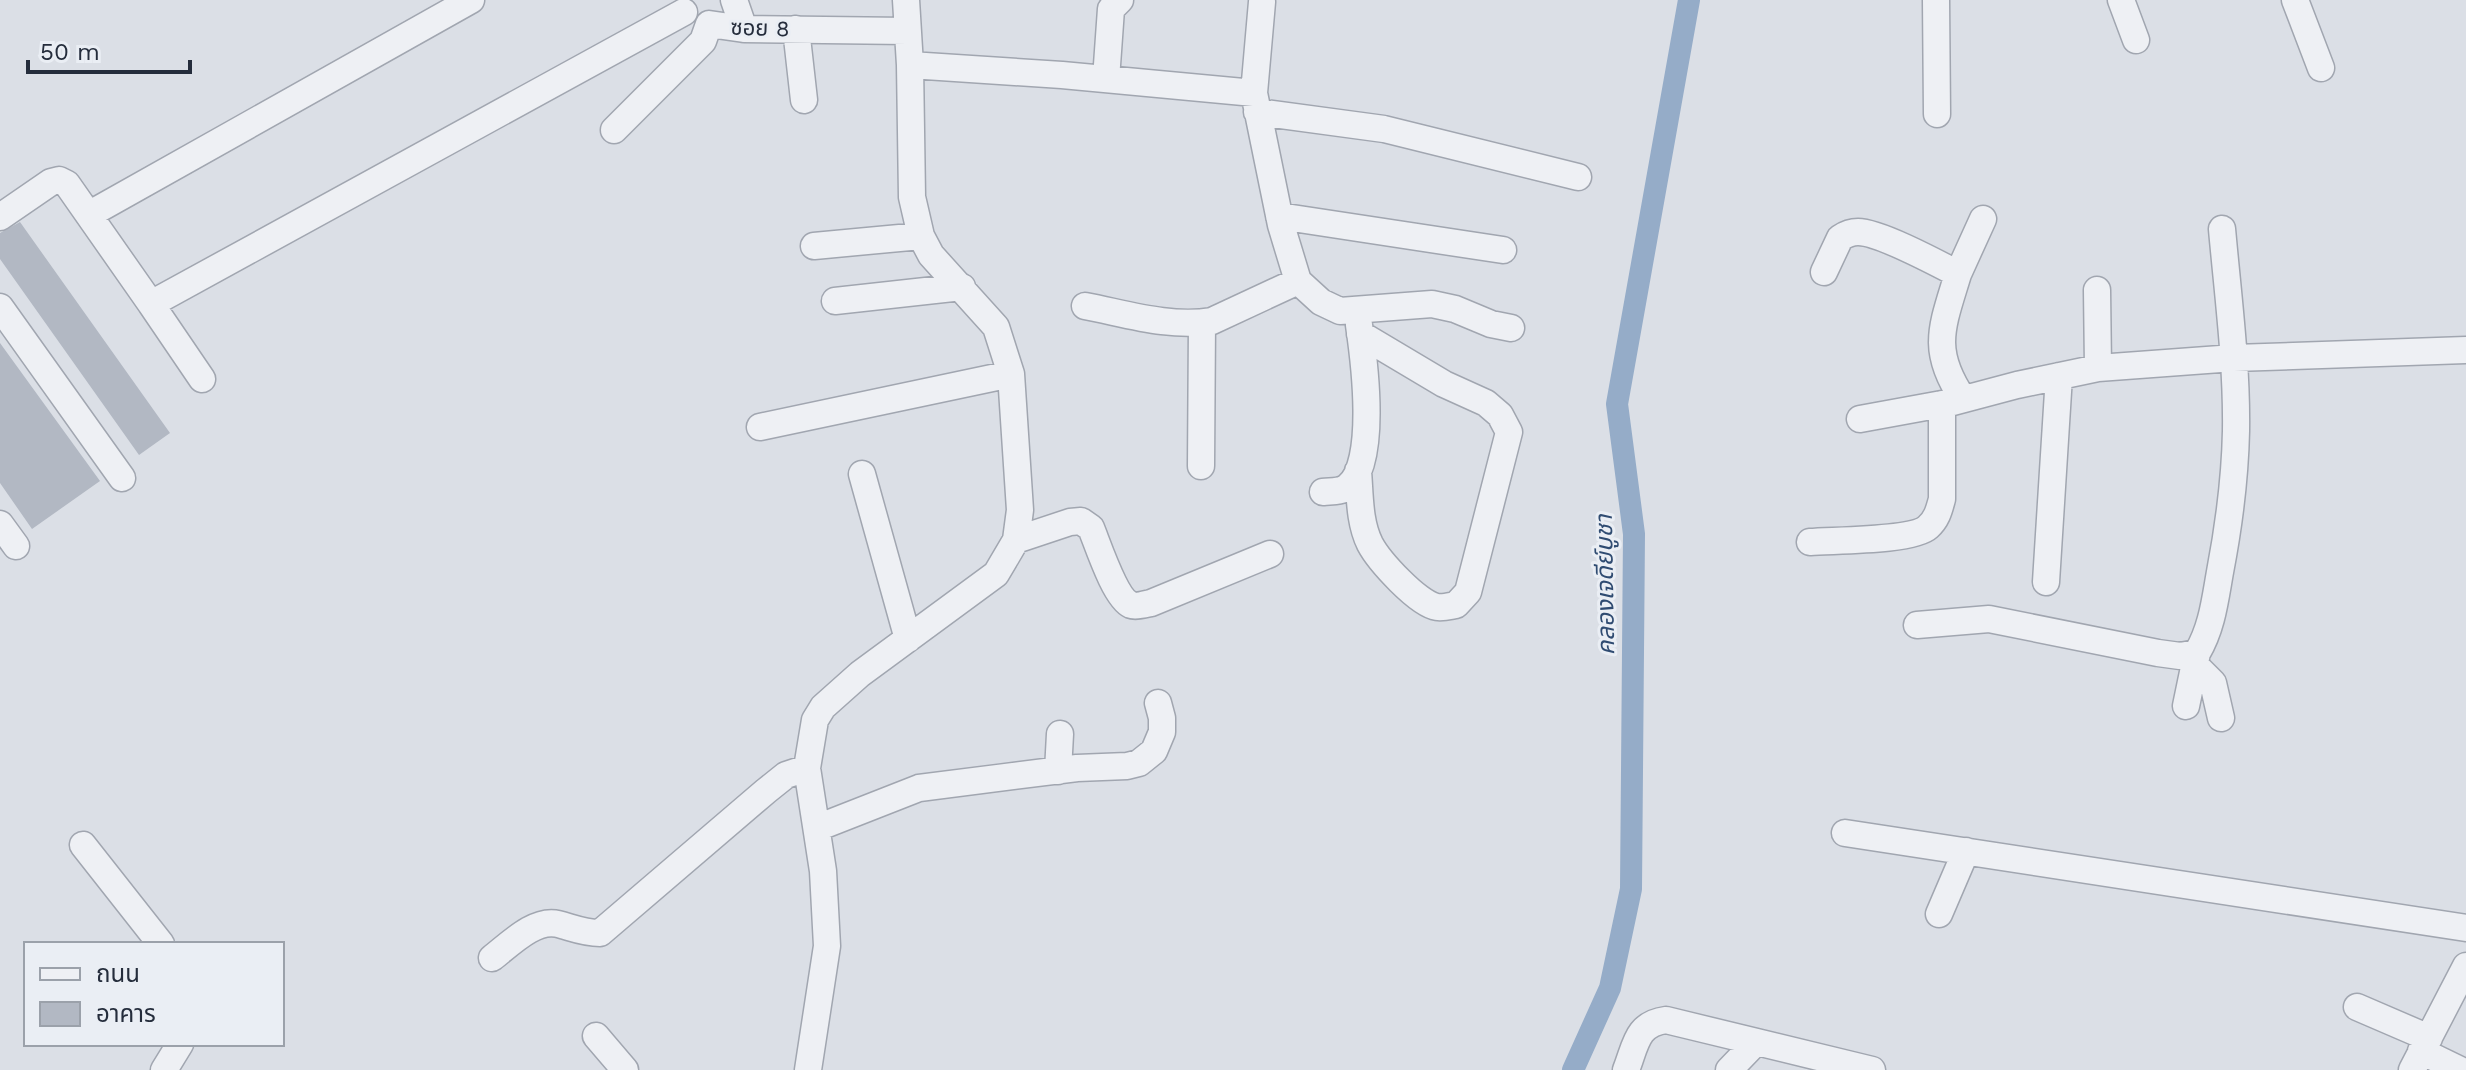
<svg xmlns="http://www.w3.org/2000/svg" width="2466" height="1070" font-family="'Work Sans','Noto Sans Thai',sans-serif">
  <rect width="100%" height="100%" fill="#dbdfe6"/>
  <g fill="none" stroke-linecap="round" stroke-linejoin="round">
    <!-- canal -->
    <path stroke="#95acc8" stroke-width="22" d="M1573,1070L1610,988L1631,889L1634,534L1617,404L1689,0"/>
  </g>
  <!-- building -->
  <path fill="#b2b8c3" d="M20,222L170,433L139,455L0,259V233Z
    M0,343L100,481L32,529L0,483Z"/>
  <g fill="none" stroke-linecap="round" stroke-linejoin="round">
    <defs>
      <path id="minor" d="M734,0L744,29
        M1936,0L1937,114
        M2121,0L2136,40
        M2295,0L2321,68
        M1262,2L1254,93L1281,225L1298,281L1321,302L1340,311L1432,304L1455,309L1491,324L1511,328
        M796,29L804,100
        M910,65L1062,75L1254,93
        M1106,79L1111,9L1120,0
        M1257,112L1384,129L1578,177
        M614,130L703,41L709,24L744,29L907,31
        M90,214L471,0
        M1279,216L1503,250
        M0,217L51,182L59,180L67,184L151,304L684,12
        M814,246L921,236
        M1824,272L1840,238C1846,234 1851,232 1858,232C1879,232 1937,263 1958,274C1942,327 1930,350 1963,399
        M1958,274L1983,219
        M2097,290L2098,368
        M835,301L962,287
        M151,304L202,379
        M1085,306C1127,314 1170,328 1212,321L1298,281
        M0,307L122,478
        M1860,419L1953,402L2017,385L2098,368L2234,358L2466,350
        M760,427L1011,374
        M1201,466L1202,323
        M1358,471C1360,495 1359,522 1370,544C1379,561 1418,604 1437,607C1443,608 1450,606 1456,605L1468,592L1509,432L1500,415L1486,403L1444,384L1360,334
        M862,474L908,639
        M1323,492C1331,491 1341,492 1347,487C1378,465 1364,359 1359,325
        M0,524L16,546
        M1016,540L1070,522L1081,521L1091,528C1098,545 1115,598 1131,605C1136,607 1146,604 1151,603L1270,554
        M1810,542C1834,540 1913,541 1928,527C1937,519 1939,510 1942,499V404
        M2046,582L2059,376
        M1917,625L1989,619L2158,653L2180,656L2197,653C2212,628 2215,600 2220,572C2229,525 2235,478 2236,431C2237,364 2228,296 2222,229
        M2196,666L2213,683L2221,718
        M2186,706L2197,653
        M1058,771L1060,734
        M817,828L919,788L1077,768L1127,766L1139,763L1154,751L1162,732V718L1158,703
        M1845,833L2466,928
        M83,845L161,944
        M1939,914L1966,851
        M492,958C509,945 535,918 558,924C573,928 584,933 600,933L766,791L786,775L807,768
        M2357,1007L2429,1038
        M596,1036L625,1070
        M2421,1051L2460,1070
        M164,1070L180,1044
        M808,1070L827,946L823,871L807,768L815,720L823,707L860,674L996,574L1016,540L1020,510L1011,374L996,327L931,255L921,236L912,197L910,65L906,0
        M1626,1070C1636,1045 1636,1024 1666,1020L1872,1070
        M1729,1070L1756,1042
        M2412,1070L2466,966"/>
    </defs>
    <!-- minor casing -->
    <use href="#minor" stroke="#a1a6b0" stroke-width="29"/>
    <!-- minor -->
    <use href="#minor" stroke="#eef0f4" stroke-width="26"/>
  </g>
  <g text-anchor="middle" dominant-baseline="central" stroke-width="6" stroke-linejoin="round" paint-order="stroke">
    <!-- street labels -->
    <g font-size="22" fill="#252d3c" stroke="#eaeef4">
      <text transform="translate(760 28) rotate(2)">ซอย 8</text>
    </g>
    <!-- water labels -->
    <g font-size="24" font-style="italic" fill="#2f4b71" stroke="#eaeef4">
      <text transform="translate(1605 585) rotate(-91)">คลองเจดีย์บูชา</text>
    </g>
  </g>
  <!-- legend -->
  <rect x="24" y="942" width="260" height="104" fill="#eaeef4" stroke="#9ba1aa" stroke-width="2"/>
  <rect x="40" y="968" width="40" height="12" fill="#eef0f4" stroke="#9ba1aa" stroke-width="2"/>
  <text x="96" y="982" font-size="24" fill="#252d3c">ถนน</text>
  <rect x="40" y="1002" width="40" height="24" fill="#b2b8c3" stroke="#9ba1aa" stroke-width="2"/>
  <text x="96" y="1022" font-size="24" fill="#252d3c">อาคาร</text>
  <!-- scale -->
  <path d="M28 60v12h162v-12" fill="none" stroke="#252d3c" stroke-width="4"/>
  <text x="40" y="60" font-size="24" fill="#252d3c" stroke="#eaeef4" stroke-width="6" paint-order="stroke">50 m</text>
</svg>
